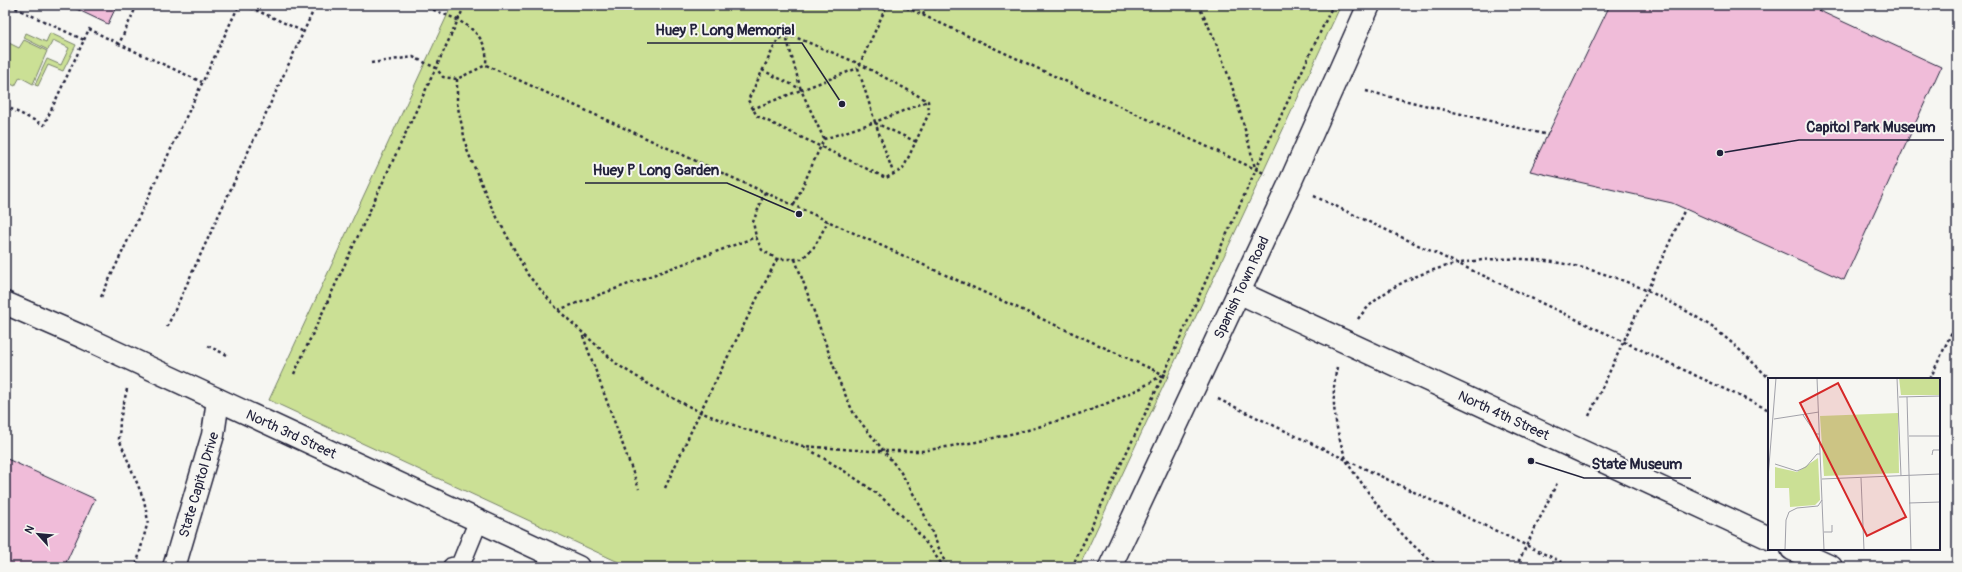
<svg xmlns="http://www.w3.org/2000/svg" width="1962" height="572" font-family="Pangolin,sans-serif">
  <rect width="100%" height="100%" fill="#f6f6f2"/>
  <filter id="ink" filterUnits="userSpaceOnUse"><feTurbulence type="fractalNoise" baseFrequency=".025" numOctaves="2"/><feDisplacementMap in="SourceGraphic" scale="8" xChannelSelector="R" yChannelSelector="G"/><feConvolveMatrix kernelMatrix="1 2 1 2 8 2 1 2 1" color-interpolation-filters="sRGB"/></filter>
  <g filter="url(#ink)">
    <!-- green -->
    <path fill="#cbe095" stroke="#768168" d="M452,5H1341L1079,567H629L269,400Z
      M26,33L46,42L50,33L76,45L63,71L48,65L38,86L35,85L47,59L61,65L69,48L53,40L48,50L24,38Z
      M24,40L47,51L33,84L20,77L15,86L5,81V41L19,48Z"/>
    <!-- building -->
    <path fill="#f0bcd9" stroke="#22223b" d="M68,5H117L108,24Z
      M1610,5H1807L1941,67L1844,280L1672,203L1530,171Z
      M5,458L95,499L64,567H5Z"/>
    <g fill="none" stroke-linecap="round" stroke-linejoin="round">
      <defs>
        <path id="lane" d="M452,567L460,566L478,522"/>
        <g id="secondary">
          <path id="s1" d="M1238,292L1769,538"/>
          <path id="s2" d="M5,303L83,337L578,567"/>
          <path d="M1792,549L1831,567"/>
          <path id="s3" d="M174,567L213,435L218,400"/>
          <path id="s4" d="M1110,567L1289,185L1369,5"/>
        </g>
      </defs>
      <!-- lane casing -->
      <use href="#lane" stroke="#22223b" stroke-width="21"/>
      <!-- secondary casing -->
      <use href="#secondary" stroke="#22223b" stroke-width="25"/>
      <!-- path -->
      <path stroke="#22223b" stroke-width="2.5" stroke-dasharray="3 3" stroke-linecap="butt" d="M137,5L119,44L202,82
        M245,5L304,32
        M422,5C444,15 478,23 485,49C487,54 486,60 486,65L1169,377
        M901,5L1266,174
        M1198,5C1225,56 1241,112 1255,168
        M923,15L927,5
        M786,36L795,37L860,64L928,101L929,113L903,169L886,178L757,116L748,100L778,39Z
        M84,40L89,29L119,44
        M371,63L413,57L436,68L443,77L457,79L486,65
        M762,70L801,89
        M457,79V103L467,150L491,206L528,275L558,310L618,365L663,393L700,412L744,429L803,446L870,451H922L976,442L1032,429L1094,409L1141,388L1164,374
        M1366,91L1548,135
        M5,106L44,125L84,40L9,5
        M752,109L801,90L786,36
        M875,123L917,142
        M824,139L801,90L858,68
        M894,175L875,122L928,101
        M765,192L753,222L756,237L762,250L777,259H802L815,246L828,221
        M1314,196L1769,410
        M794,205L824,139L875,122L858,68L887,5
        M795,259L839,381L854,414L900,471L921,507L947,567
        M101,297L239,5
        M558,310L756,237
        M1358,319C1379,290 1414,275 1447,266C1540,244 1631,274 1709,325C1731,340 1750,360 1770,379
        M167,327L316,5
        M583,336L639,489
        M208,346L227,355
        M1337,367C1330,398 1335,429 1346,459C1349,467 1356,475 1361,482C1383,514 1408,544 1439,567
        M294,374L465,5
        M1930,379L1957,321
        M127,389L120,420L119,439L144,500L148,521L136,567
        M1218,399L1572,567
        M1589,416L1685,209
        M803,446C842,469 881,492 912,526C924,539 933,553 944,567
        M665,488L700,412L777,259
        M1072,567L1164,374L1256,169L1333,5
        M1516,567L1558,481"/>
      <!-- lane -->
      <use href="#lane" stroke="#f6f6f2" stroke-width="18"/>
      <!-- secondary -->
      <use href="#secondary" stroke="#f6f6f2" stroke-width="22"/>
    </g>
  </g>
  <g text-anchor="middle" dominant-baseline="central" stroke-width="4" stroke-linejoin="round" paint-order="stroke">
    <!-- street labels -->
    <g font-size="14" fill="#22223b" stroke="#f6f6f2">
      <text stroke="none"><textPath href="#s4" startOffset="309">Spanish Town Road</textPath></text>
      <text stroke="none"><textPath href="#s1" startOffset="293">North 4th Street</textPath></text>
      <text stroke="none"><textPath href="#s2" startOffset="315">North 3rd Street</textPath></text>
      <text stroke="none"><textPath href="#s3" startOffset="86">State Capitol Drive</textPath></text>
    </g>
  </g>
  <!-- overview -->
  <g transform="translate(1768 378)">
    <rect width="172" height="172" fill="#f6f6f2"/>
    <path d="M131,0H172V17H133ZM130,35L131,95L56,98L52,38ZM50,80L52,122L47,127L22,129L21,110H7V89L29,94Z" fill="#cbe095"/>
    <path fill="none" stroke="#a1a1a9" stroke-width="1" d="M49,0L56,172M129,0L133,98M131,19L172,18M139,19L143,172M35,37L48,56H51M6,41L51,34M141,58H172M164,77L165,72H172M7,86L29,93L38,89L49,76H52M0,100L8,0M93,100L96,172M54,101L172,96M141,125L172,124M56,154H64V147M17,172L18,142L21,134L29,130L50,128L54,122"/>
    <path fill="#d62828" fill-opacity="0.15" stroke="#d62828" stroke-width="2" d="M70,5L138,139L99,158L32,25Z"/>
    <rect width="172" height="172" fill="none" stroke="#22223b" stroke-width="2"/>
  </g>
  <!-- callouts -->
  <path fill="none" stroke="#22223b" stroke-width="1.5" d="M842 104L802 43H647M1720 153L1799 140H1944M799 214L727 183H585M1531 461L1584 478H1691"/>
  <g fill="#22223b" stroke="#f6f6f2" stroke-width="1.5">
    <circle cx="842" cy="104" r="4"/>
    <circle cx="1720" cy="153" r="4"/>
    <circle cx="799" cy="214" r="4"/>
    <circle cx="1531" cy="461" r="4"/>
  </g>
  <g font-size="15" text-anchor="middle" font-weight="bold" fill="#22223b" stroke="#f6f6f2" stroke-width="4" stroke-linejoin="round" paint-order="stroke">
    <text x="725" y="35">Huey P. Long Memorial</text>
    <text x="1871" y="132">Capitol Park Museum</text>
    <text x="656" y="175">Huey P Long Garden</text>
    <text x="1637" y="469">State Museum</text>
  </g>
  <!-- margin -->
  <rect width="1962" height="572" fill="none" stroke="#f6f6f2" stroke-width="20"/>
  <rect x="10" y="10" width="1942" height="552" fill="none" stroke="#22223b" stroke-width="1.5" filter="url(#ink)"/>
  <!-- north arrow -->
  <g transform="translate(38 534) rotate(297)" stroke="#f6f6f2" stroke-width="3" paint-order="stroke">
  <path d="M0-3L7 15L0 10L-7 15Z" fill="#22223b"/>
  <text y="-6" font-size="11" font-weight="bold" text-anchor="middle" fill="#22223b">N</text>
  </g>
</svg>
